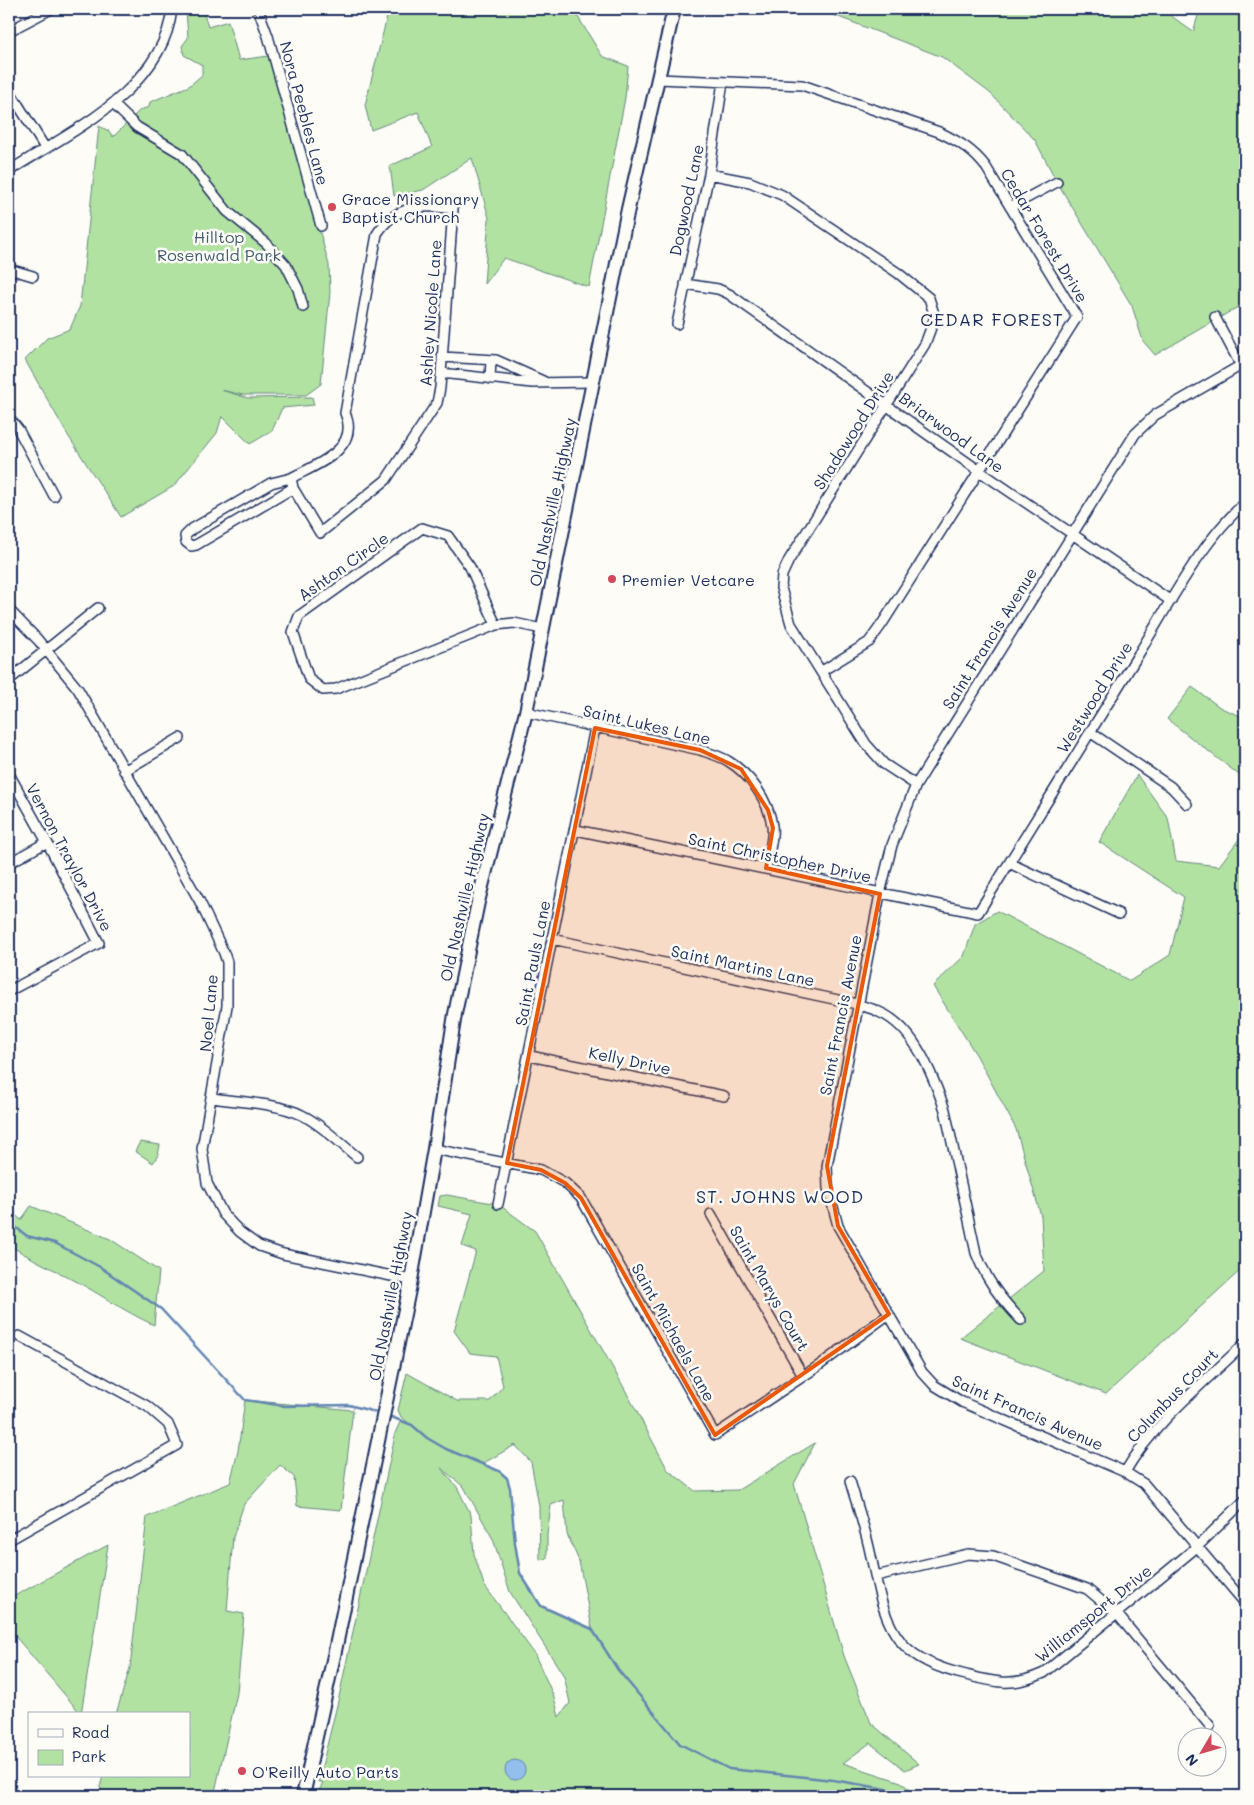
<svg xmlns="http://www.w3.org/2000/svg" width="1254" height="1805" font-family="Mali,sans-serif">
  <rect width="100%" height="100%" fill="#fdfcf7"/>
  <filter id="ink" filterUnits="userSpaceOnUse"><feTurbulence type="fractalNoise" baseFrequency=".02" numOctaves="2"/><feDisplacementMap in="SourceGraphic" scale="10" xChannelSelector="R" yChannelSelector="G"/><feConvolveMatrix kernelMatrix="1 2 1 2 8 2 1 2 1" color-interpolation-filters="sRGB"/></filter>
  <g filter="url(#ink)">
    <!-- green -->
    <path fill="#b2e2a1" stroke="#668880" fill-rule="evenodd" d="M186,9H211L204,14L208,27L228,21L239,60L269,56L273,63L329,265L330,292L321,384L306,395H243L221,390L248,398L312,397L314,405L282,408L272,431L250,444L222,416L217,433L174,486L121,517L67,434L25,360L47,338L70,329L80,306L99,126L109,131L113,137L140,110L149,107L150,102L189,86L202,75V65L184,55L182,46L188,38Z
      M389,9H573L602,56L628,66L625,98L589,287L504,258L484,284L489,218L472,158L423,190L394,196L390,166L432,147L418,112L371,130L365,105Z
      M818,9H963L968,14L980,9H1080L1091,12L1101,9H1162L1193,32L1200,9H1245V303L1155,355L1143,341L1132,306L1057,182L1035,140L990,93L942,57Z
      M1192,687L1221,708L1245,718V805L1243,778L1167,719Z
      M1137,775L1168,818L1176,861L1219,866L1245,831V1266L1106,1394L960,1338L1044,1271L1041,1216L1016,1129L977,1056L933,986L964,956L975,924L997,911L1130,981L1170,955L1184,897L1099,842Z
      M140,1142L160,1145L158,1155L153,1163L135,1151Z
      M447,1195L498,1204L535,1231L622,1384L668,1470L695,1491L738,1490L815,1443L794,1484L844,1656L871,1723L919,1764L905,1770L870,1743L843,1763L901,1782L917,1796H317L323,1782H318L339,1697L396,1431L401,1420L410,1424L401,1417L398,1410L407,1373L457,1401H490L503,1386L496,1356L470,1353L454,1331L476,1251L462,1246L472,1214L438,1206L440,1196ZM515,1445L531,1462L539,1506L540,1560L547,1558V1535L551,1505L564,1500L567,1534L579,1561L592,1628L541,1606L520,1573L515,1543L510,1488L507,1478L499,1471L482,1464ZM441,1468L464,1487L493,1539L510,1592L564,1676L570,1703L559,1717L554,1697L534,1653L484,1585L474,1554L471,1515L457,1487Z
      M31,1206L110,1239L159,1271L154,1325C123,1311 96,1291 66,1276C47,1266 28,1257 9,1245V1209L21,1220Z
      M245,1400L353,1410L341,1510L297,1506L294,1477L280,1465L244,1504L233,1537L227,1611L244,1614L237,1693L214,1796H103L100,1787L103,1776H189V1714H116L130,1668L147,1517L230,1483L238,1451Z
      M108,1545L81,1714L9,1629V1599Z"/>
    <!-- water -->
    <path fill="#92bfec" stroke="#6285b3" d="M505 1770a10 10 0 1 1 20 0a10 10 0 1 1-20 0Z"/>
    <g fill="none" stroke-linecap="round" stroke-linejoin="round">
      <!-- stream -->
      <path stroke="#6285b3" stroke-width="2.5" d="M9,1222L27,1236L55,1243L100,1267L161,1309L245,1400L285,1406L349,1405L379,1413
        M386,1415L412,1425L427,1438L446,1449L499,1471L507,1478L510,1488L515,1543L520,1573L541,1606L592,1629L618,1670L680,1744L729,1769L833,1780L898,1791L903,1796"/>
      <defs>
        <path id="street" d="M258,9L268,36L321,226
          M9,31L51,9
          M658,79L802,85L939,132C958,141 973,150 986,167L1077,317L882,624L869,642L822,671
          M9,90L45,148
          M113,104L137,127L182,154L227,211L266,243L286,265L298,289L303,307
          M9,171C70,132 163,90 172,9
          M709,174L750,182L782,195L898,273L929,298L935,317L925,344L789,560L782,575L781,588L791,624L866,744L884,764L916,785
          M1010,207L1057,182
          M9,269L33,276
          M685,284L718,289L729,294L978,470L1171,601
          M1215,317L1241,366
          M677,324L709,174L723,82
          M442,357L496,360L543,381
          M1245,363L1155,415L1135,434L916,785L892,845L880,894L827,1166L828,1188L838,1226L922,1372L934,1385L962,1402L1125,1472L1144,1484L1245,1603
          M441,373L532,383L593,382
          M490,379L491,360
          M9,418L18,429L54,496
          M291,478L271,483L192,529L185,536L186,542L191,546L196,545L293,488L320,533L386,480L437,403L440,388L453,209C422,204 395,205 377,234L345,413C361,449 316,465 291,478L293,488
          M9,610L38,640L78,689L199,900L224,953L227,962V1006L202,1149L207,1183L223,1214L240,1232L259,1246L283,1254L411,1280
          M496,625L470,567L448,536L422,528L299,616L293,632L309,679L323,690L336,689L496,625L514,623L542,629
          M9,680L98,608
          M526,712L700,750C709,753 720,756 728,761C750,774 769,801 772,826C774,839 768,855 766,868
          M1090,732L1171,787L1187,804
          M124,771L180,738
          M9,774L47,842L99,943L9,991
          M576,830L978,913C1031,827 1085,741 1138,655C1168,606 1202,540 1245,503
          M9,863L47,842
          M1009,863L1119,914
          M552,939L857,1004C864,1007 872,1008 879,1012C915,1027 933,1076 945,1110L976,1253C987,1281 1000,1298 1021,1320
          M530,1056L724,1096
          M212,1098C238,1102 278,1103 302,1115C322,1125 340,1143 357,1157
          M434,1149L541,1170L565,1183L581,1198L715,1435L817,1367L889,1314
          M498,1204L595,728
          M711,1214L803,1376
          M1125,1472C1154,1422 1204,1383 1245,1343
          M850,1481C856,1502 863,1522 868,1543C876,1575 880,1618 902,1643C918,1661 944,1670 966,1675C998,1683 1013,1687 1044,1673L1198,1546L1245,1500
          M9,1540L177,1445L168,1424L147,1406L19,1336
          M876,1576L968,1554L993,1556L1087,1589L1117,1614L1210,1726"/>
        <path id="secondary" d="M303,1796L335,1651L411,1280L434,1149L455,1014L478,902L526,712L628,209L674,9"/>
      </defs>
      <!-- street casing -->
      <use href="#street" stroke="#1b2f5e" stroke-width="12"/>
      <!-- secondary casing -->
      <use href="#secondary" stroke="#1b2f5e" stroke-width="16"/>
      <!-- street -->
      <use href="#street" stroke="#fdfcf7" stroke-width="9"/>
      <!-- secondary -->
      <use href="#secondary" stroke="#fdfcf7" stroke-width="12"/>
    </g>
  </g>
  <!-- marked area -->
  <path fill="#e8590c" fill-opacity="0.2" stroke="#e8590c" stroke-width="4" stroke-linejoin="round" d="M595,728L700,750L741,769L768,810L773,828L766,868L880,894L827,1166L838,1226L889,1314L715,1435L581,1198L565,1183L541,1170L507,1163Z"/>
  <!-- markers -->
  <g fill="#d1495b" stroke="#fdfcf7" stroke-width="2">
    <circle cx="332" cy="207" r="5"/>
    <circle cx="612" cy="579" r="5"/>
    <circle cx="242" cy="1771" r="5"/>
  </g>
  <g text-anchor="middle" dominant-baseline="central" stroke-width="5" stroke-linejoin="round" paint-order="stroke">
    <!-- street labels -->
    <g font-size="16" fill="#1b2f5e" stroke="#fdfcf7">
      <text transform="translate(305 113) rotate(75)">Nora Peebles Lane</text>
      <text transform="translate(686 200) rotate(-78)">Dogwood Lane</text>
      <text transform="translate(1045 235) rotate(59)">Cedar Forest Drive</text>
      <text transform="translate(430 313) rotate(-86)">Ashley Nicole Lane</text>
      <text transform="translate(853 430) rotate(-58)">Shadowood Drive</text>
      <text transform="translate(952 432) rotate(36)">Briarwood Lane</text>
      <text transform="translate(552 502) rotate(-78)">Old Nashville Highway</text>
      <text transform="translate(343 566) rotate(-35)">Ashton Circle</text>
      <text transform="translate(989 638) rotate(-58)">Saint Francis Avenue</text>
      <text transform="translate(1094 697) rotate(-58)">Westwood Drive</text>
      <text transform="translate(647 724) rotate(13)">Saint Lukes Lane</text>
      <text transform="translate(70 857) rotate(62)">Vernon Traylor Drive</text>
      <text transform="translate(780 857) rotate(12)">Saint Christopher Drive</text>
      <text transform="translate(464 897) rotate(-77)">Old Nashville Highway</text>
      <text transform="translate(532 963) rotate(-79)">Saint Pauls Lane</text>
      <text transform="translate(743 965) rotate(12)">Saint Martins Lane</text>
      <text transform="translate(208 1013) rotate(-85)">Noel Lane</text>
      <text transform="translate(840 1015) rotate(-79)">Saint Francis Avenue</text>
      <text transform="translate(630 1060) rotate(12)">Kelly Drive</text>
      <text transform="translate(770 1288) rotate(60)">Saint Marys Court</text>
      <text transform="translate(390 1296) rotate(-79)">Old Nashville Highway</text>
      <text transform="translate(674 1332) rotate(61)">Saint Michaels Lane</text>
      <text transform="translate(1172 1395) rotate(-46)">Columbus Court</text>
      <text transform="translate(1028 1412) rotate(24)">Saint Francis Avenue</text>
      <text transform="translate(1093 1613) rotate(-39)">Williamsport Drive</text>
    </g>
    <!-- poi labels -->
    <g font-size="16" fill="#1b2f5e" stroke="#fdfcf7" text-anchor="start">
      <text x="342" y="198">Grace Missionary<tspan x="342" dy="18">Baptist Church</tspan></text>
      <text x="622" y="579">Premier Vetcare</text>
      <text x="252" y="1771">O'Reilly Auto Parts</text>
    </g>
    <!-- park labels -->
    <g font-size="16" fill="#415c6f" stroke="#fdfcf7">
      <text x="219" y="236">Hilltop<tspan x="219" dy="18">Rosenwald Park</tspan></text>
    </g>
    <!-- neighbourhood labels -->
    <g font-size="18" letter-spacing="1" fill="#1b2f5e" stroke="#fdfcf7">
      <text x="992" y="319">CEDAR FOREST</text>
      <text x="780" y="1196">ST. JOHNS WOOD</text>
    </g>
  </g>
  <!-- margin -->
  <rect width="1254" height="1805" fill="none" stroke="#fdfcf7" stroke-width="30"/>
  <rect x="15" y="15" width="1224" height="1775" fill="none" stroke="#1b2f5e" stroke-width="2" filter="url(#ink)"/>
  <!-- legend -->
  <rect x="28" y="1712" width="162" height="65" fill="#fdfcf7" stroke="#a3aaba"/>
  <rect x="38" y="1729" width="25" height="8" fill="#fdfcf7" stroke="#a3aaba"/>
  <text x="72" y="1738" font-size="15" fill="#1b2f5e">Road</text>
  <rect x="38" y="1750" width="25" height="15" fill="#b2e2a1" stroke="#a3aaba"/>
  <text x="72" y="1762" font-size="15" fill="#1b2f5e">Park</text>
  <!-- north arrow -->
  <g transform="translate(1202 1752) rotate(232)"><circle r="24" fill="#fdfcf7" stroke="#a3aaba"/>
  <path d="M0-4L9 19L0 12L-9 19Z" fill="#d1495b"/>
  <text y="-8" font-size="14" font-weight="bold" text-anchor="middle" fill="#1b2f5e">N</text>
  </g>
</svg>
